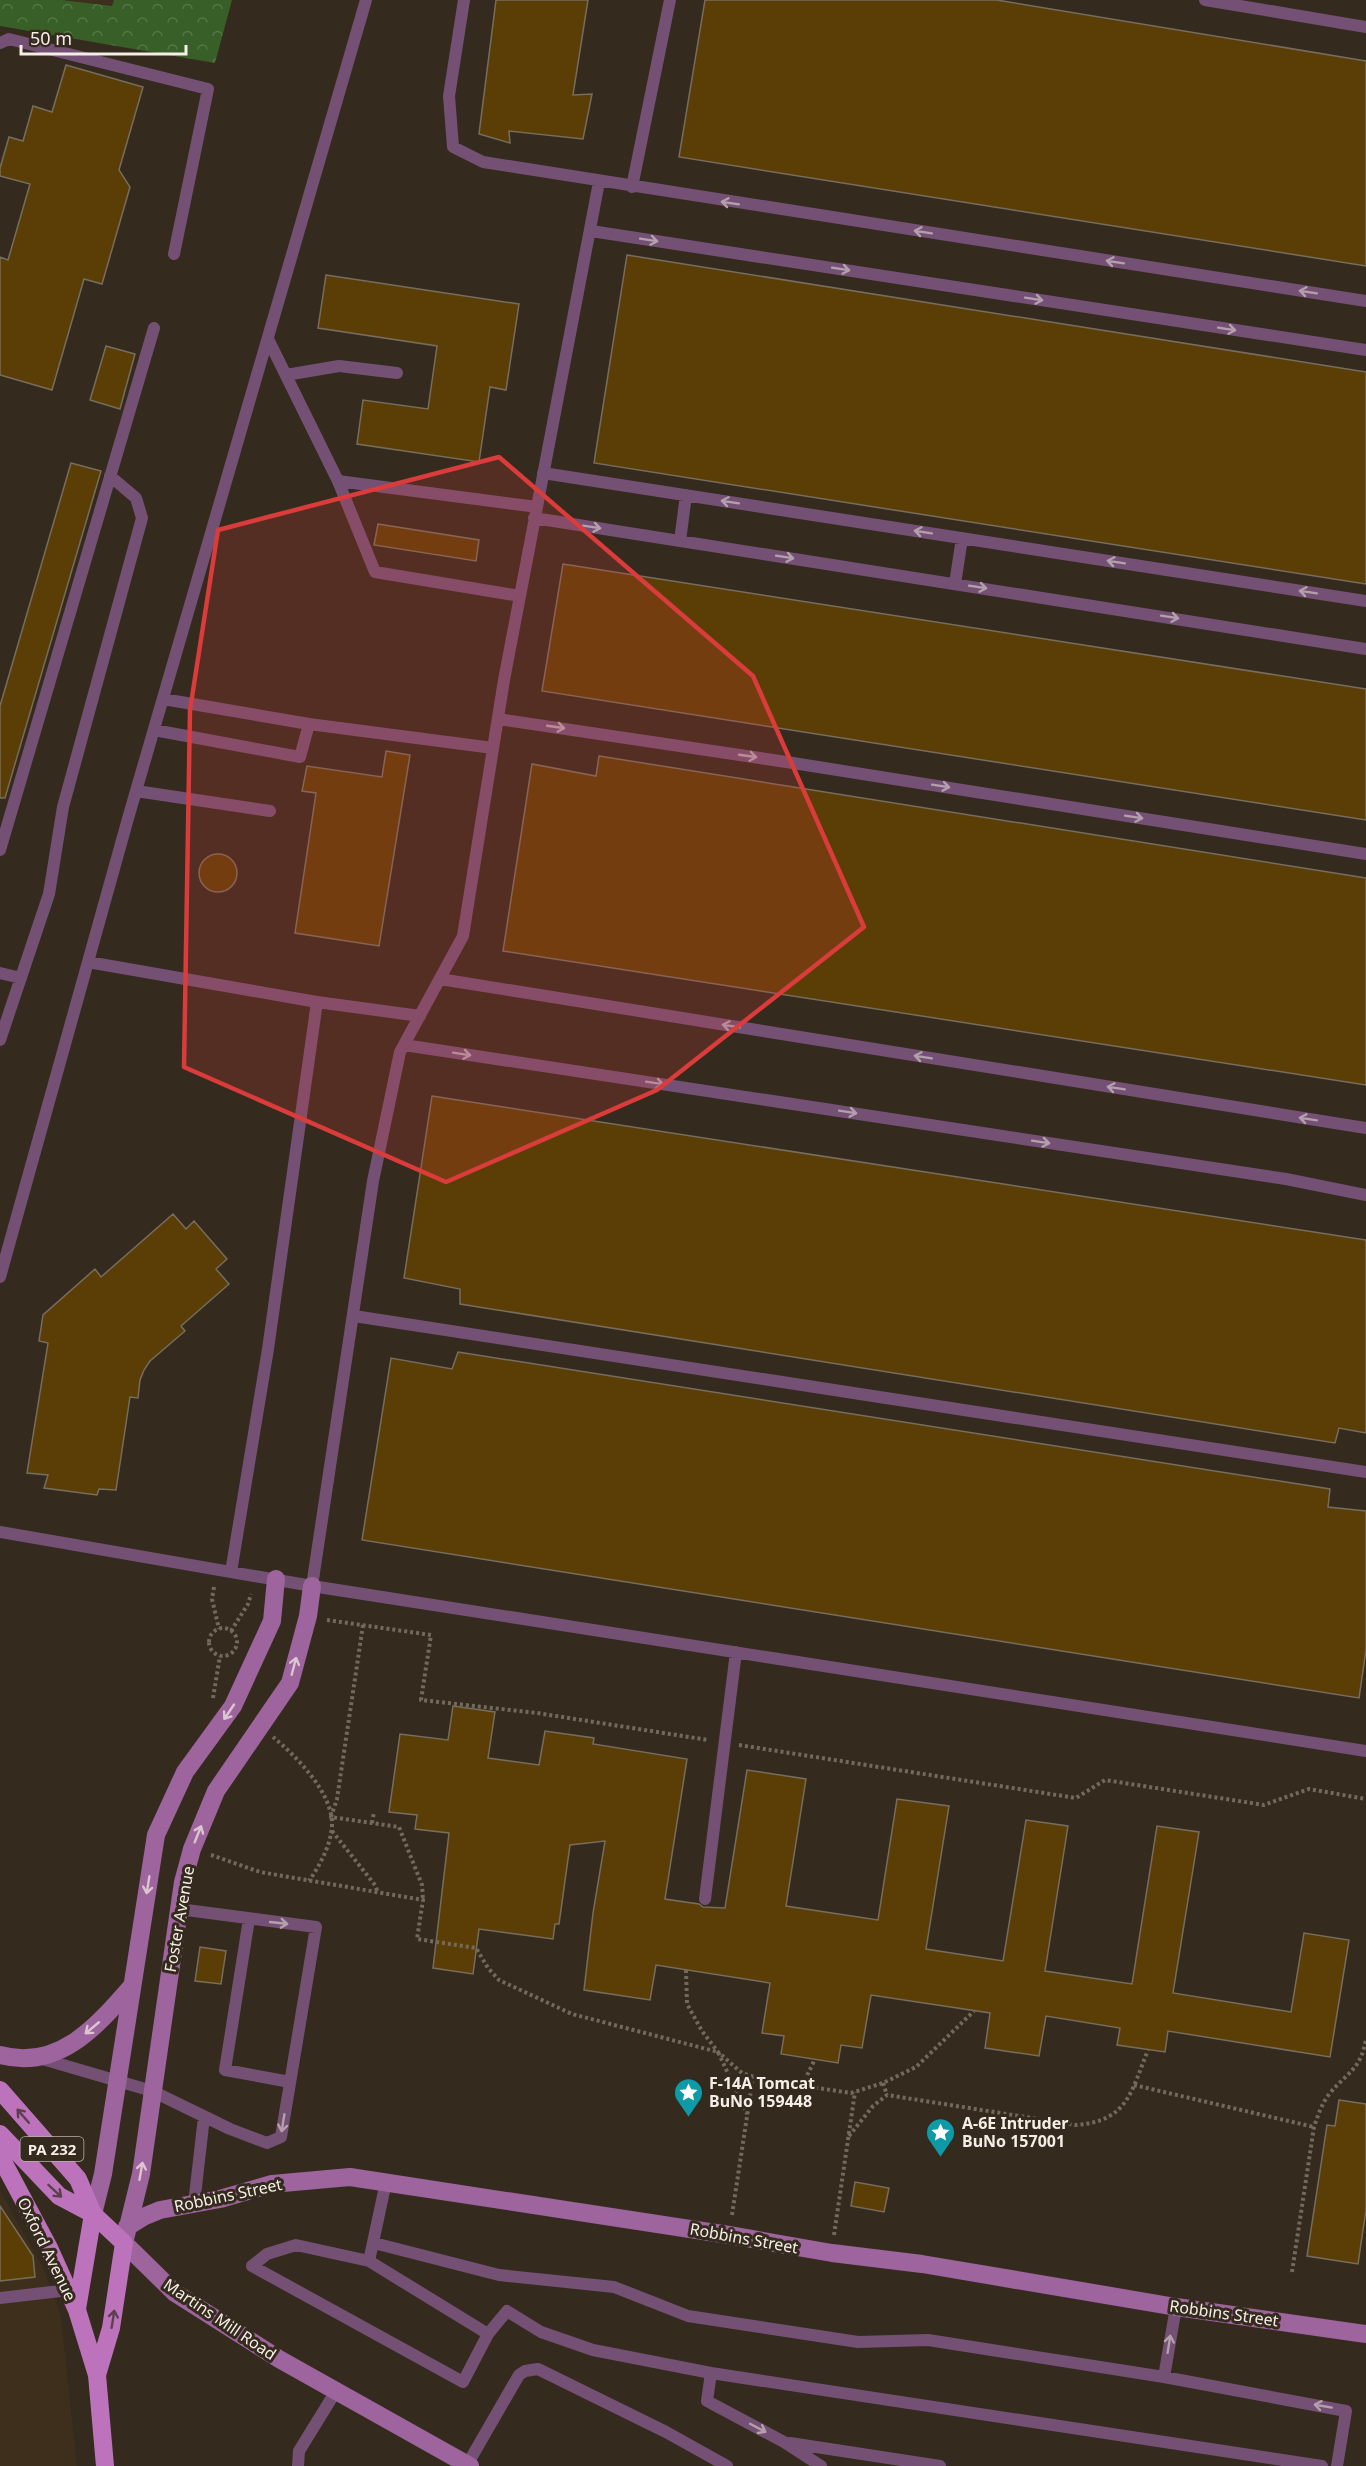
<svg xmlns="http://www.w3.org/2000/svg" width="1366" height="2466" font-family="'Noto Sans',sans-serif">
  <defs>
    <pattern id="forest-crowns" width="20" height="18" patternUnits="userSpaceOnUse" patternTransform="scale(1.5)"><rect width="20" height="18" fill="#375f27"/><path d="M2 6a3 3 0 1 1 6 0M12 15a3 3 0 1 1 6 0" fill="none" stroke="#557646"/></pattern>
  </defs>
  <rect width="100%" height="100%" fill="#342a1d"/>
  <!-- built -->
  <path fill="#3e2f1d" d="M62,0H114L112,6Z
    M0,2191L45,2272L61,2316L77,2466H0Z"/>
  <!-- forest -->
  <path fill="url(#forest-crowns)" d="M0,0H62L112,6L114,0H232L215,63L0,26Z"/>
  <!-- building -->
  <path fill="#5b3e06" stroke="#776d5e" stroke-width="1.5" d="M496,0H588L573,95L592,94L583,139L509,131L510,143L479,134Z
    M705,0H997L1366,61V266L679,157Z
    M66,65L143,87L119,170L130,187L102,284L84,279L52,390L0,375V257L8,260L30,184L0,176V168L9,137L23,141L33,106L52,112Z
    M627,255L1366,372V584L594,463Z
    M326,275L519,304L506,390L490,387L479,462L357,444L363,400L428,409L437,346L318,328Z
    M106,346L135,354L120,409L90,400Z
    M71,463L101,471L5,798H0V706Z
    M378,524L479,540L476,561L374,545Z
    M563,564L1366,689V820L542,691Z
    M386,751L410,755L379,946L295,933L316,793L302,791L307,766L382,777Z
    M599,756L1366,878V1085L503,951L532,764L596,776Z
    M199 873a19 19 0 1 1 38 0a19 19 0 1 1-38 0Z
    M432,1096L1366,1240V1433L1339,1428L1335,1443L460,1304V1289L404,1278Z
    M173,1214L186,1229L194,1221L227,1259L216,1269L229,1284L181,1326L185,1331L150,1361L144,1370L140,1380L138,1398L130,1397L116,1490L99,1489L97,1495L44,1488L48,1475L27,1473L48,1343L39,1341L43,1315L95,1269L101,1277Z
    M458,1352L1330,1489L1328,1507L1366,1511V1650L1359,1698L362,1540L391,1358L452,1369Z
    M453,1706L495,1712L488,1758L539,1765L545,1731L594,1738L593,1744L687,1759L665,1899L699,1904L703,1907L725,1908L747,1770L806,1779L786,1906L878,1920L897,1799L949,1806L926,1949L1003,1961L1026,1820L1068,1826L1045,1971L1132,1984L1157,1826L1199,1832L1173,1993L1291,2012L1304,1933L1349,1940L1330,2057L1168,2031L1165,2052L1117,2045L1120,2028L1046,2016L1039,2056L985,2048L990,2013L871,1995L862,2048L841,2045L838,2063L781,2054L784,2036L762,2033L770,1983L656,1965L650,2000L584,1990L593,1913L605,1841L570,1845L559,1924H555L553,1939L479,1929L473,1974L433,1968L449,1833L415,1829L417,1815L389,1812L400,1734L448,1740Z
    M200,1947L226,1951L221,1984L195,1981Z
    M1339,2100L1366,2104V2210L1358,2264L1307,2256L1327,2125L1335,2126Z
    M855,2182L889,2188L884,2212L851,2206Z
    M0,2206L33,2256L35,2277L0,2281Z"/>
  <g fill="none" stroke-linecap="round" stroke-linejoin="round">
    <!-- path -->
    <path stroke="#736a5e" stroke-width="4" stroke-dasharray="3 3" stroke-linecap="butt" d="M214,1587L212,1599L219,1629
      M327,1620L431,1635L421,1700L537,1713L708,1740
      M363,1625L337,1799L331,1817L399,1827L422,1885L423,1900
      M209 1642a14 14 0 1 1 28 0a14 14 0 1 1-28 0Z
      M231,1631L248,1604L251,1594
      M213,1698L220,1656
      M273,1737C296,1756 333,1793 332,1825C331,1845 320,1865 309,1881
      M739,1745L1076,1798L1105,1780L1264,1805L1309,1789L1366,1799
      M372,1823L374,1812
      M332,1831L375,1885L378,1893
      M211,1855L260,1872L423,1900L417,1939L476,1948L488,1968L499,1980L572,2014L718,2052L747,2114
      M686,1970L687,2004L702,2031L718,2052L742,2073L763,2080L851,2093L883,2083L916,2067L974,2011
      M883,2083L887,2095
      M1134,2085L1314,2127
      M802,2086L815,2059
      M849,2136L873,2106L887,2095L1076,2125C1128,2121 1131,2092 1148,2050
      M732,2215L753,2077
      M834,2235L855,2092
      M1292,2272L1314,2127C1318,2115 1322,2103 1330,2093C1348,2072 1361,2069 1366,2039"/>
    <!-- lane -->
    <path stroke="#745174" stroke-width="12" d="M464,0L449,96L453,147L483,162L1366,301
      M1205,0L1366,27
      M0,43L9,39L208,89L174,254
      M632,187L670,0
      M591,231L1366,350
      M268,339L338,481L375,572L520,596
      M286,375L339,366L397,373
      M543,473L1366,601
      M338,481L537,507
      M534,518L1366,649
      M680,541L686,495
      M955,584L962,538
      M163,699L309,724
      M498,719L793,763L1366,854
      M154,730L300,757L309,724L493,748
      M136,791L270,811
      M0,850L154,328
      M88,962L317,1002L420,1016
      M0,973L21,978
      M440,979L1366,1128
      M0,1040L49,894L63,807L142,518L136,498L110,476
      M404,1045L1286,1179L1366,1195
      M0,1277L129,815L366,0
      M354,1316L1366,1472
      M0,1532L312,1586L1366,1751
      M231,1572L268,1349L317,1002
      M312,1586L373,1181L400,1052L463,936L504,680L599,182
      M705,1899L736,1652
      M249,1919L225,2070L290,2082
      M39,2058L152,2091L230,2129L267,2143L281,2137L316,1927L179,1909
      M194,2204L204,2117
      M374,2243L499,2275L614,2287L688,2316L858,2342L928,2340L1164,2377
      M369,2261L488,2334L463,2382L252,2266L267,2254L296,2245L369,2261L386,2182
      M0,2298L69,2290
      M1176,2307L1164,2377L1346,2411L1337,2466
      M488,2334L507,2311L541,2332L593,2350L711,2373
      M790,2443L940,2466
      M467,2465L519,2375L525,2371L538,2369L666,2432L727,2466
      M298,2466L299,2451L336,2391
      M821,2466L784,2442L707,2401L711,2373L1322,2466"/>
    <!-- secondary -->
    <path stroke="#9d649d" stroke-width="18" d="M312,1586L308,1616L290,1683L216,1791L192,1849L183,1882L141,2174L124,2243L175,2293L279,2359L470,2466
      M0,2055C59,2071 97,2026 132,1986
      M93,2214L103,2174L156,1835L185,1772L233,1706L272,1621L276,1579
      M127,2227L143,2217L160,2210L220,2199L272,2184L350,2177L729,2235L832,2253L922,2264L1176,2307L1366,2334"/>
    <!-- primary -->
    <path stroke="#bc73bc" stroke-width="18" d="M0,2090L78,2179L93,2214L77,2309
      M0,2134L59,2196L93,2214L124,2243L111,2328L97,2375
      M0,2156L49,2248L77,2310L97,2375L105,2466"/>
  </g>
  <!-- one-way arrows -->
  <defs><path id="oneway-shaft" d="M-6 0H5M1.5-3L5.5 0L1.5 3" fill="none" stroke-width="1.6" stroke-linecap="round" stroke-linejoin="round" transform="scale(1.5)"/></defs>
  <g stroke="#b4a0ad">
    <use href="#oneway-shaft" transform="translate(730 203) rotate(-171)"/>
    <use href="#oneway-shaft" transform="translate(923 232) rotate(-171)"/>
    <use href="#oneway-shaft" transform="translate(649 240) rotate(9)"/>
    <use href="#oneway-shaft" transform="translate(1115 262) rotate(-171)"/>
    <use href="#oneway-shaft" transform="translate(841 269) rotate(9)"/>
    <use href="#oneway-shaft" transform="translate(1308 292) rotate(-171)"/>
    <use href="#oneway-shaft" transform="translate(1034 299) rotate(9)"/>
    <use href="#oneway-shaft" transform="translate(1227 329) rotate(9)"/>
    <use href="#oneway-shaft" transform="translate(730 502) rotate(-171)"/>
    <use href="#oneway-shaft" transform="translate(592 527) rotate(9)"/>
    <use href="#oneway-shaft" transform="translate(923 532) rotate(-171)"/>
    <use href="#oneway-shaft" transform="translate(785 557) rotate(9)"/>
    <use href="#oneway-shaft" transform="translate(1116 562) rotate(-171)"/>
    <use href="#oneway-shaft" transform="translate(978 587) rotate(9)"/>
    <use href="#oneway-shaft" transform="translate(1308 592) rotate(-171)"/>
    <use href="#oneway-shaft" transform="translate(1170 617) rotate(9)"/>
    <use href="#oneway-shaft" transform="translate(556 727) rotate(8)"/>
    <use href="#oneway-shaft" transform="translate(748 756) rotate(8)"/>
    <use href="#oneway-shaft" transform="translate(941 786) rotate(9)"/>
    <use href="#oneway-shaft" transform="translate(1134 817) rotate(9)"/>
    <use href="#oneway-shaft" transform="translate(731 1026) rotate(-171)"/>
    <use href="#oneway-shaft" transform="translate(462 1054) rotate(9)"/>
    <use href="#oneway-shaft" transform="translate(923 1057) rotate(-171)"/>
    <use href="#oneway-shaft" transform="translate(655 1083) rotate(9)"/>
    <use href="#oneway-shaft" transform="translate(1116 1088) rotate(-171)"/>
    <use href="#oneway-shaft" transform="translate(848 1112) rotate(9)"/>
    <use href="#oneway-shaft" transform="translate(1308 1119) rotate(-171)"/>
    <use href="#oneway-shaft" transform="translate(1041 1142) rotate(9)"/>
    <use href="#oneway-shaft" transform="translate(279 1923) rotate(6)"/>
    <use href="#oneway-shaft" transform="translate(283 2123) rotate(99)"/>
    <use href="#oneway-shaft" transform="translate(1169 2344) rotate(-81)"/>
    <use href="#oneway-shaft" transform="translate(1323 2406) rotate(-170)"/>
    <use href="#oneway-shaft" transform="translate(758 2428) rotate(28)"/>
  </g>
  <g stroke="#dbc5d0">
    <use href="#oneway-shaft" transform="translate(294 1666) rotate(-75)"/>
    <use href="#oneway-shaft" transform="translate(229 1712) rotate(124)"/>
    <use href="#oneway-shaft" transform="translate(198 1834) rotate(-68)"/>
    <use href="#oneway-shaft" transform="translate(148 1885) rotate(99)"/>
    <use href="#oneway-shaft" transform="translate(92 2028) rotate(140)"/>
    <use href="#oneway-shaft" transform="translate(141 2171) rotate(-80)"/>
  </g>
  <g stroke="#5d404d">
    <use href="#oneway-shaft" transform="translate(23 2116) rotate(-131)"/>
    <use href="#oneway-shaft" transform="translate(55 2191) rotate(43)"/>
    <use href="#oneway-shaft" transform="translate(113 2319) rotate(-81)"/>
  </g>
  <!-- marked area -->
  <path fill="#d93c3b" fill-opacity="0.2" stroke="#d93c3b" stroke-width="4.5" stroke-linejoin="round" d="M499,457L753,676L864,927L657,1090L446,1182L184,1067L190,710L218,530Z"/>
  <!-- icons -->
  <defs>
    <symbol id="sight-pin" viewBox="-11 -11 22 30"><path d="M0 17L-7.5 6A9.5 9.5 0 1 1 7.5 6Z" fill="#0f9aa8" stroke="#342a1d"/><path d="M0-6L1.8-2.2L6-1.7L2.9 1.2L3.7 5.4L0 3.3L-3.7 5.4L-2.9 1.2L-6-1.7L-1.8-2.2Z" fill="#fff"/></symbol>
  </defs>
  <g fill-rule="evenodd">
    <use href="#sight-pin" x="672" y="2076" width="33" height="45"/>
    <use href="#sight-pin" x="924" y="2116" width="33" height="45"/>
  </g>
  <g text-anchor="middle" dominant-baseline="central" stroke-width="6" stroke-linejoin="round" paint-order="stroke">
    <!-- shield labels -->
    <rect fill="#342a1d" stroke="#bbb3aa" stroke-width="1.5" x="20.5" y="2137" width="63" height="24" rx="4.5"/>
    <g font-size="15" font-weight="bold" fill="#f5eee6">
      <text x="52" y="2149">PA 232</text>
    </g>
    <!-- street labels -->
    <g font-size="16" fill="#f5eee6" stroke="#342a1d">
      <text transform="translate(179 1919) rotate(-80)">Foster Avenue</text>
      <text transform="translate(228 2195) rotate(-12)">Robbins Street</text>
      <text transform="translate(744 2238) rotate(10)">Robbins Street</text>
      <text transform="translate(47 2249) rotate(64)">Oxford Avenue</text>
      <text transform="translate(1224 2313) rotate(8)">Robbins Street</text>
      <text transform="translate(220 2319) rotate(34)">Martins Mill Road</text>
    </g>
    <!-- poi labels -->
    <g font-size="16" font-weight="bold" fill="#f5eee6" stroke="#342a1d" text-anchor="start">
      <text x="709" y="2083">F-14A Tomcat<tspan x="709" dy="18">BuNo 159448</tspan></text>
      <text x="962" y="2123">A-6E Intruder<tspan x="962" dy="18">BuNo 157001</tspan></text>
    </g>
  </g>
  <!-- scale -->
  <path d="M21 45v9h165v-9" fill="none" stroke="#f5eee6" stroke-width="3"/>
  <text x="30" y="45" font-size="18" fill="#f5eee6" stroke="#342a1d" stroke-width="4.5" paint-order="stroke">50 m</text>
</svg>
